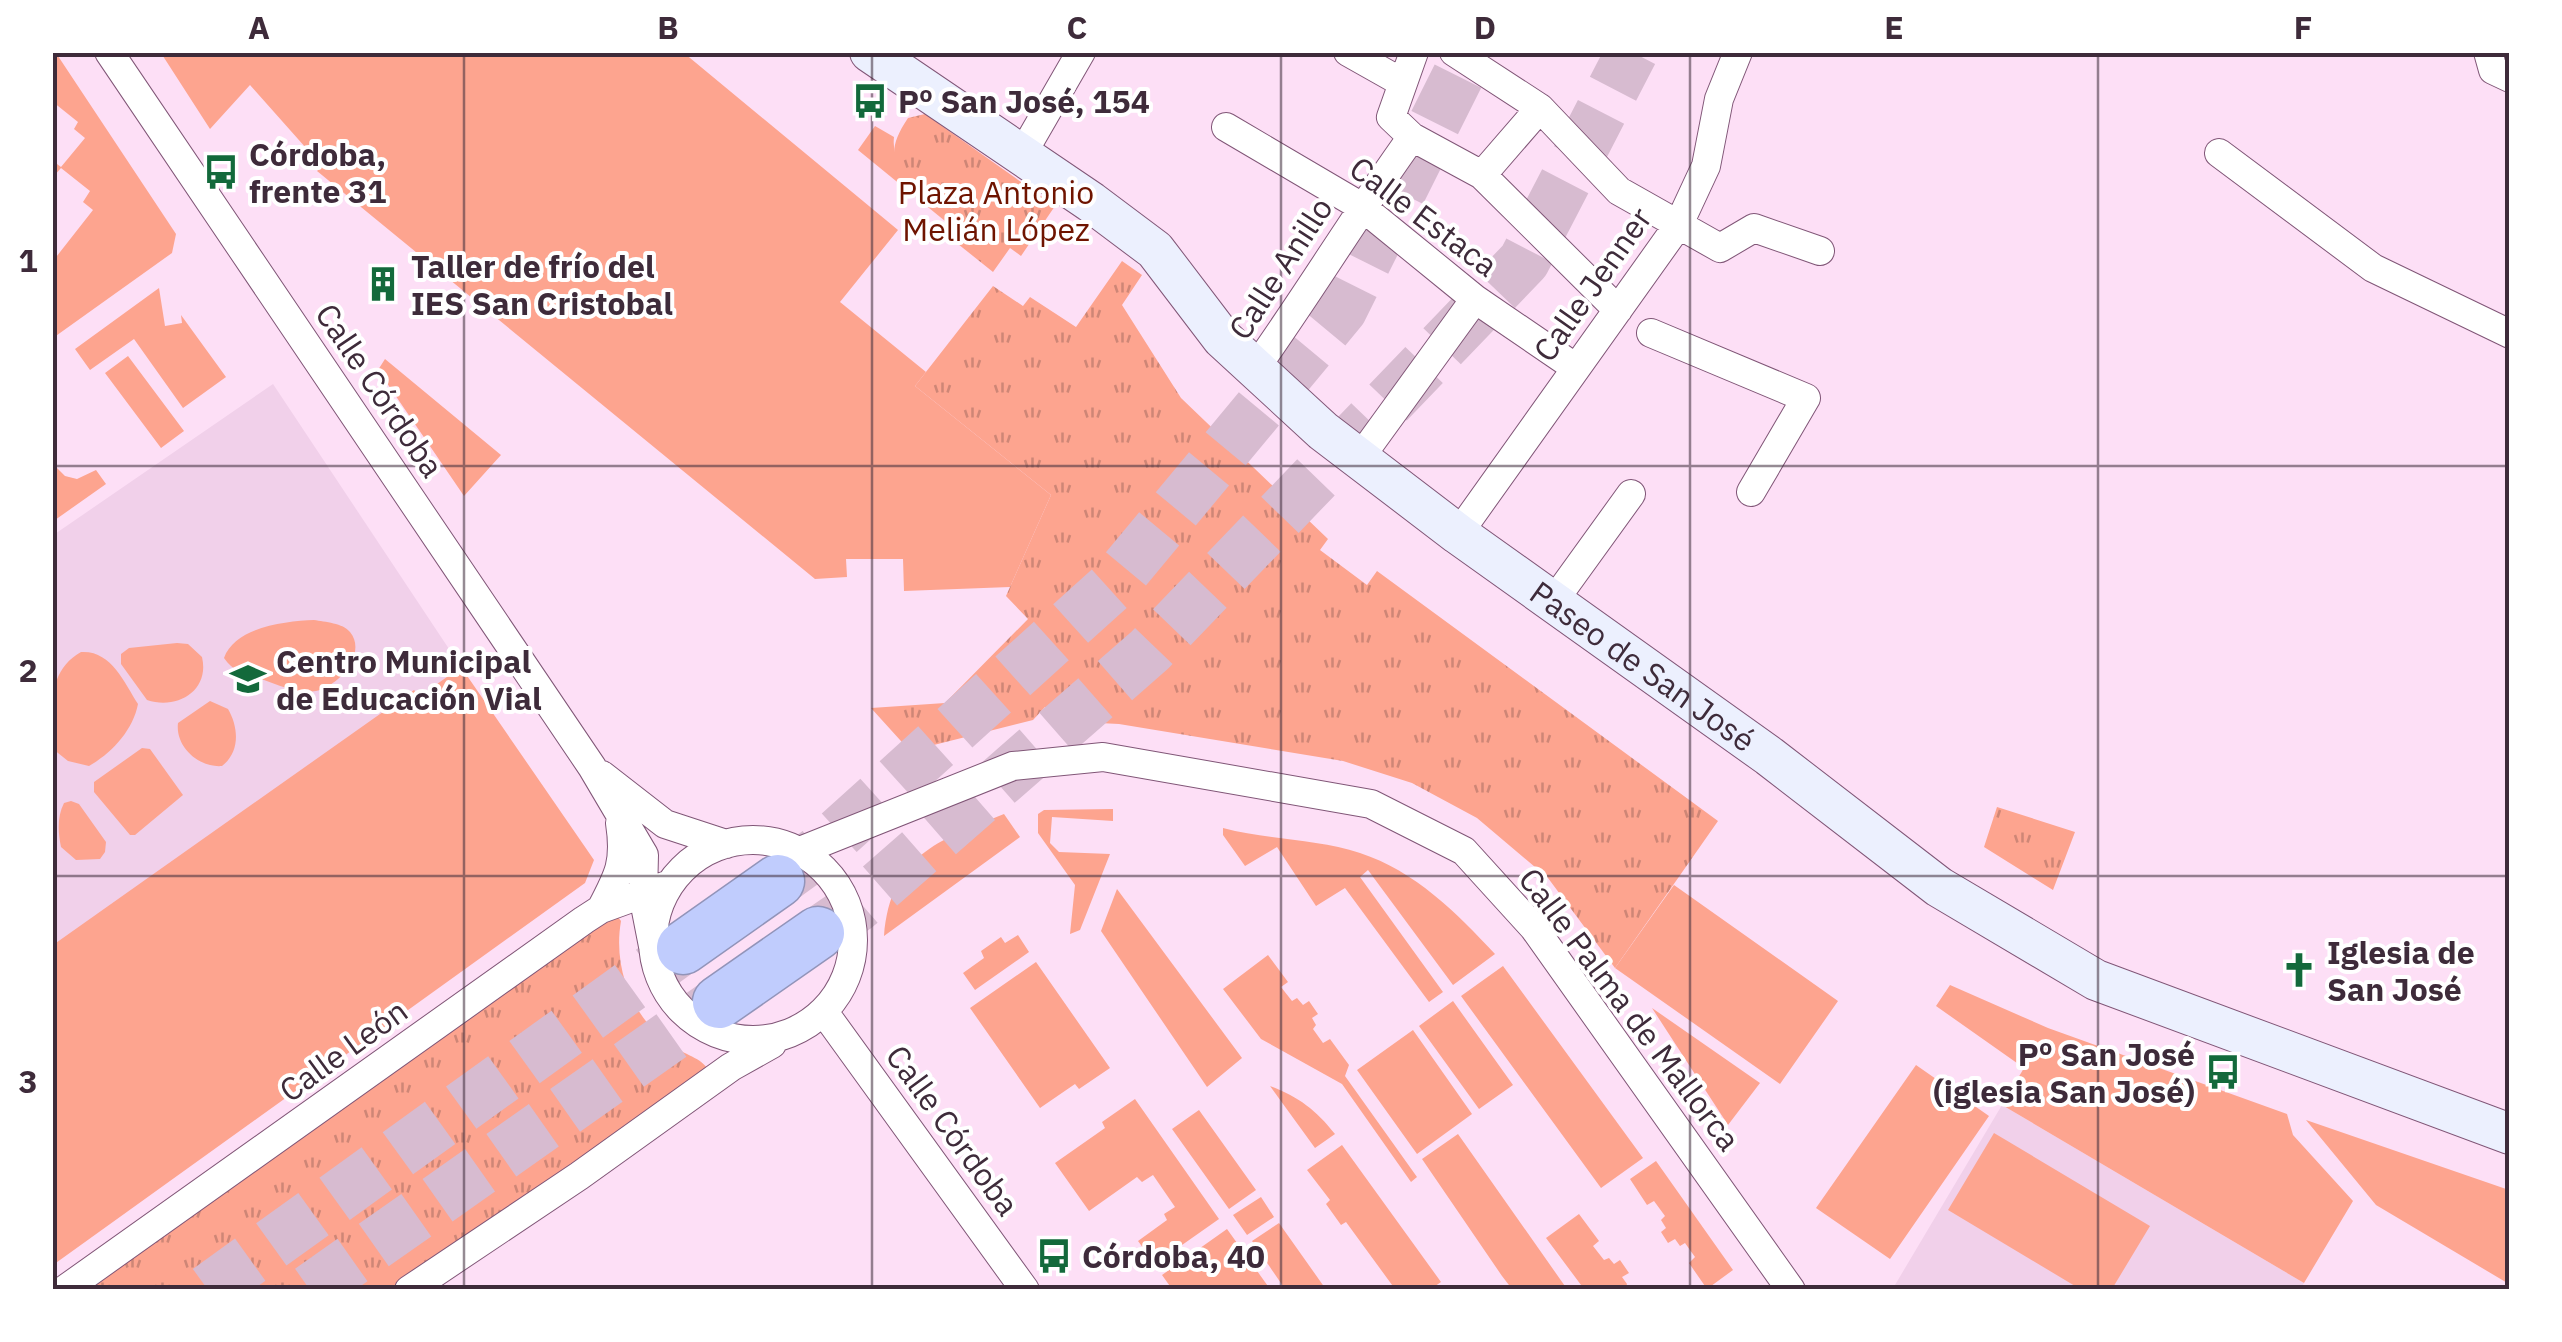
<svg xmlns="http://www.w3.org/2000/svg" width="2562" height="1342" font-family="'IBM Plex Sans',sans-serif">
  <defs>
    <pattern id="park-tufts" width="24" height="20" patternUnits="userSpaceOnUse" patternTransform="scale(2.5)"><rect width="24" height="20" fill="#fda48f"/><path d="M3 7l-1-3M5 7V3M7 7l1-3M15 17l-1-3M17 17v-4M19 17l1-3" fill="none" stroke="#ce8676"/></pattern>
  </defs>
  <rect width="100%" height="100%" fill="#fddff6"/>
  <!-- built -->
  <path fill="#f1d0ea" d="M273,384L461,667L53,959L52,536Z
    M2002,1105L2304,1283L2300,1290H1892Z"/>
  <!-- green -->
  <path fill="#fda48f" d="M327,52L684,53L898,230L840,302L926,372L915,386L1051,495L1010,587L904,591L903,559H846L847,577L815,579L317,171L322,166L250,85L210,129L161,53Z
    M56,53L176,234L172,253L53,338V261L93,210L83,202L90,191L61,168L53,177V161L61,167L85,138L74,129L78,122L53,102V53Z
    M875,126L894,137C890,174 928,192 955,211L958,217L956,230L858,150Z
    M159,288L165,326L182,323L181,315L226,377L183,408L134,339L90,370L75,349Z
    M128,356L184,431L161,448L105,373Z
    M385,359L501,455L464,496L378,370Z
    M52,463L65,476L77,479L96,470L106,484L55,520Z
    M314,620C325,622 343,623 350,632C368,654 337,687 316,691C298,694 281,686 264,680C248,675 234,673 224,658C235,627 286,621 314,620Z
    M177,643L188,644L202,657C210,691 177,710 147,700L121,664V654L129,648Z
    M81,652C111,650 124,682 138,704C133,730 112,753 89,766L68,761L53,749C52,714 45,672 81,652Z
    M461,667L594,860L585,883L53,1265V945L414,690L420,696Z
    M210,701L228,709C239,728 240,752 222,766C199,768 175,747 178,723Z
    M142,748L150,749L183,795L135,835H130L94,792V782Z
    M71,801L79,804L106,842L105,852L100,859L76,860L61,847C58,832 57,817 64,803Z
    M1113,809V821L1052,817L1050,843L1059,852L1110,854L1080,930L1070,934L1075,885L1038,833V814L1044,810Z
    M1004,814L1020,837L884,936C891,855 937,841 1004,814Z
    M1223,828C1268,840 1317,839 1360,853C1415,871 1457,913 1495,954L1453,985L1368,870L1360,877L1443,992L1429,1002L1345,888L1316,906L1277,847L1245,866L1223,835Z
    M1674,885L1838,1001L1780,1084L1615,968Z
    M1117,889L1242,1058L1207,1087L1101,931Z
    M1018,935L1029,952L975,990L963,973L984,958L981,951L1001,937L1005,943Z
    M1268,955L1288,982L1281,987L1292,1001L1297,998L1303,1005L1309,1001L1318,1014L1312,1018L1316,1025L1313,1029L1323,1043L1330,1039L1349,1065L1345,1076L1417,1177L1411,1182L1342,1084L1261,1039L1223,989Z
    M1036,962L1110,1068L1079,1089L1075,1084L1040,1108L970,1008Z
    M1503,966L1643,1158L1601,1188L1461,996Z
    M1950,985L2048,1028L2287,1114L2293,1135L2353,1201L2304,1283L2002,1105L2024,1068L1936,1006Z
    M1453,1001L1513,1085L1479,1109L1419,1026Z
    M1652,1008L1760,1083L1728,1125Z
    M1413,1030L1472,1114L1417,1154L1357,1070Z
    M1916,1065L1989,1116L1890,1259L1816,1208Z
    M1270,1086C1299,1097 1316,1110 1335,1134L1315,1148Z
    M1135,1099L1219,1219L1155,1264L1138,1241L1167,1220L1164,1214L1175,1207L1153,1175L1142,1182L1137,1177L1089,1211L1055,1163L1105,1128L1102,1122Z
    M1199,1110L1256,1190L1229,1209L1172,1129Z
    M2306,1120L2509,1190V1284L2376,1205Z
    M1994,1133L2150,1226L2112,1289H2080L1948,1210Z
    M1458,1134L1567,1289H1512L1502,1276L1422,1159Z
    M1342,1145L1441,1282L1431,1289H1395L1346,1222L1341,1225L1326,1204L1330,1200L1307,1170Z
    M1656,1161L1733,1270L1707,1289L1689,1263L1695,1257L1685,1243L1680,1246L1675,1239L1668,1243L1661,1232L1666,1228L1661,1220L1665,1216L1654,1201L1647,1205L1630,1179Z
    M1261,1197L1274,1217L1247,1235L1233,1215Z
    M1579,1214L1599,1241L1593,1246L1604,1260L1609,1258L1614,1264L1620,1260L1629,1273L1622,1277L1627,1284L1625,1289H1584L1546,1238Z
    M1279,1223L1325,1288L1323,1289H1285L1252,1241Z
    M1227,1229L1270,1289H1172L1162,1275Z"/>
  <!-- park -->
  <path fill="url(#park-tufts)" d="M925,114L1055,206L1021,256L1010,248L993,272L953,240C955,233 960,224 957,216C955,209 945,204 939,200C903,173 877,164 908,118Z
    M1122,261L1142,275L1122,305L1181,398L1328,539L1320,550L1367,585L1377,571L1718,821L1615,968L1548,878L1477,818L1412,783L1343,761L1119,724L1059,721L1045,707L1033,720L910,751L871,708L945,703L1028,619L1006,596L1051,495L915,386L993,286L1023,306L1030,297L1076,327Z
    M1997,807L2075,832L2053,890L1984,847Z
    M615,913L621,921C613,967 631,1015 668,1043C680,1053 700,1057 707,1068L395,1289L74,1290Z"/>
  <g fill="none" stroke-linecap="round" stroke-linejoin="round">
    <!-- highway-tunnel -->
    <path stroke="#d7bbd0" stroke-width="52" stroke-dasharray="52 26" stroke-linecap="butt" d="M778,881L818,852L1110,588L1341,310L1470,52
      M818,933L856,907L1150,650L1524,261L1632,52
      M208,1290L683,948
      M310,1290L719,1002"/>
    <defs>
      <path id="street" d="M109,52L592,767L644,855L643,895L653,946
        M1348,52L1403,83
        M1454,52L1540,108L1619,191L1720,248L1754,228L1820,251
        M2488,52L2493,70L2510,78
        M1226,127L1362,207L1475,299L1576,368
        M1412,137L1482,175L1618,310
        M2219,153L2373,268L2510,334
        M1021,156L1081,52
        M1482,175L1540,108
        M1651,333L1806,398L1751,492
        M1254,370C1309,293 1357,213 1412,137L1391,117L1414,52
        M1359,459L1475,299
        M1458,534L1679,224L1706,166L1719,99L1738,52
        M1553,602L1631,494
        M602,775L665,824L726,844
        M653 940a100 100 0 1 1 200 0a100 100 0 1 1-200 0Z
        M800,851L1013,766L1103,757L1371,804L1464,851L1534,928L1791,1290
        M601,909C619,875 626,862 620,823
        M824,1012L1025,1290
        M64,1290L584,920L601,909L670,884
        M409,1290L579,1176L731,1067L772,1044"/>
      <g id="secondary">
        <path id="s1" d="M870,52L1091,202L1155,250L1222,338L1323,431L1458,534L1769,756L1939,887L2096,980L2510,1134"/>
      </g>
      <path id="highway" d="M683,948L778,881
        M719,1002L818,933"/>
    </defs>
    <!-- street casing -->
    <use href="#street" stroke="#805677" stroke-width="30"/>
    <!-- secondary casing -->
    <use href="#secondary" stroke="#805677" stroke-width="42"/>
    <!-- highway casing -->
    <use href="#highway" stroke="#9294b9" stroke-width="55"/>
    <!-- street -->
    <use href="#street" stroke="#fff" stroke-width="28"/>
    <!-- secondary -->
    <use href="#secondary" stroke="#ecf0fe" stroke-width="40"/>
    <!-- highway -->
    <use href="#highway" stroke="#c0ccfd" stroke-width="52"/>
  </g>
  <!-- grid -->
  <path fill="none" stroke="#3e2b3a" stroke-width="2.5" stroke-opacity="0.55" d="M464,52V1290M872,52V1290M1281,52V1290M1690,52V1290M2098,52V1290M52,466H2510M52,876H2510"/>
  <!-- icons -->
  <defs>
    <symbol id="bus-bare" viewBox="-9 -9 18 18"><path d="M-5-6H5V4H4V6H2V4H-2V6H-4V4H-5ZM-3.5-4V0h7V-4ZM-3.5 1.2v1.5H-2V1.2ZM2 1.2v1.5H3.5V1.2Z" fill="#13693b" stroke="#fff" stroke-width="2.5" paint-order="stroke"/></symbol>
    <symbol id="building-bare" viewBox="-9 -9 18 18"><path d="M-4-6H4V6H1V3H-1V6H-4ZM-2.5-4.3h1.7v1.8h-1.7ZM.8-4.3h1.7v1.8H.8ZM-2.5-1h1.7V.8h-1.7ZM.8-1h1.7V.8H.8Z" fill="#13693b" stroke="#fff" stroke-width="2.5" paint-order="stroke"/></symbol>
    <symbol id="school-bare" viewBox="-9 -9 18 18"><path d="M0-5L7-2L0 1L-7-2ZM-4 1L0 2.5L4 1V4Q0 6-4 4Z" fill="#13693b" stroke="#fff" stroke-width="2.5" paint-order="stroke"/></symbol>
    <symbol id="church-bare" viewBox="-9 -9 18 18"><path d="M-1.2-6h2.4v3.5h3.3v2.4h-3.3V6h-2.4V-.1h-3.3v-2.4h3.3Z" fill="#13693b" stroke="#fff" stroke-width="2.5" paint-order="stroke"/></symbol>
  </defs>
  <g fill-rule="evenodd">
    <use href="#bus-bare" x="845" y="76" width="50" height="50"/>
    <use href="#bus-bare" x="196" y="147" width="50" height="50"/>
    <use href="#building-bare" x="358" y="259" width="50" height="50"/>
    <use href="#school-bare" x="223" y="654" width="50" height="50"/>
    <use href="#church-bare" x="2274" y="945" width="50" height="50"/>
    <use href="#bus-bare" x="2198" y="1047" width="50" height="50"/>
    <use href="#bus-bare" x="1029" y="1231" width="50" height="50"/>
  </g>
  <g text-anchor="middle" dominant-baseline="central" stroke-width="8" stroke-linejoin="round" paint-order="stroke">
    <!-- poi labels -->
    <g font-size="32" font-weight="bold" fill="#3e2b3a" stroke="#fff" text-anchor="start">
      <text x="898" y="101">Pº San José, 154</text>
      <text x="249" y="154">Córdoba,<tspan x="249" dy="37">frente 31</tspan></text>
      <text x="411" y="266">Taller de frío del<tspan x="411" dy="37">IES San Cristobal</tspan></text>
      <text x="276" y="661">Centro Municipal<tspan x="276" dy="37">de Educación Vial</tspan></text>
      <text x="2327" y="952">Iglesia de<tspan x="2327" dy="37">San José</tspan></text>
      <text x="2195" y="1054" text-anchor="end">Pº San José<tspan x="2195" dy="37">(iglesia San José)</tspan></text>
      <text x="1082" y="1256">Córdoba, 40</text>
    </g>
    <!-- park labels -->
    <g font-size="32" fill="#6f1400" stroke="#fff">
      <text x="996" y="192">Plaza Antonio<tspan x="996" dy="37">Melián López</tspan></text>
    </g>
    <!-- street labels -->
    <g font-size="32" fill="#3e2b3a" stroke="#fff">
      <text transform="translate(1424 216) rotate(37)">Calle Estaca</text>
      <text transform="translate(1280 268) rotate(-57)">Calle Anillo</text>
      <text transform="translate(1592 284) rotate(-55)">Calle Jenner</text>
      <text transform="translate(380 390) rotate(56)">Calle Córdoba</text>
      <text stroke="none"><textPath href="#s1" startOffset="992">Paseo de San José</textPath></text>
      <text transform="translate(1630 1009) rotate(53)">Calle Palma de Mallorca</text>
      <text transform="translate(343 1050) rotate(-36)">Calle León</text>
      <text transform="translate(953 1130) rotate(54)">Calle Córdoba</text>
    </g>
  </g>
  <!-- border -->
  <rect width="2562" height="1342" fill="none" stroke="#ffffff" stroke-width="110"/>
  <rect x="55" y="55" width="2452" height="1232" fill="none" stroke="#3e2b3a" stroke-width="4"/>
  <g font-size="32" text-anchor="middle" font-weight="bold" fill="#3e2b3a">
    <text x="259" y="39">A</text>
    <text x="668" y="39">B</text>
    <text x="1077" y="39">C</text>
    <text x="1485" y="39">D</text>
    <text x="1894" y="39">E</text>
    <text x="2303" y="39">F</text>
    <text x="28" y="272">1</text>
    <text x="28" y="682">2</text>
    <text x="28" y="1093">3</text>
  </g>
</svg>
